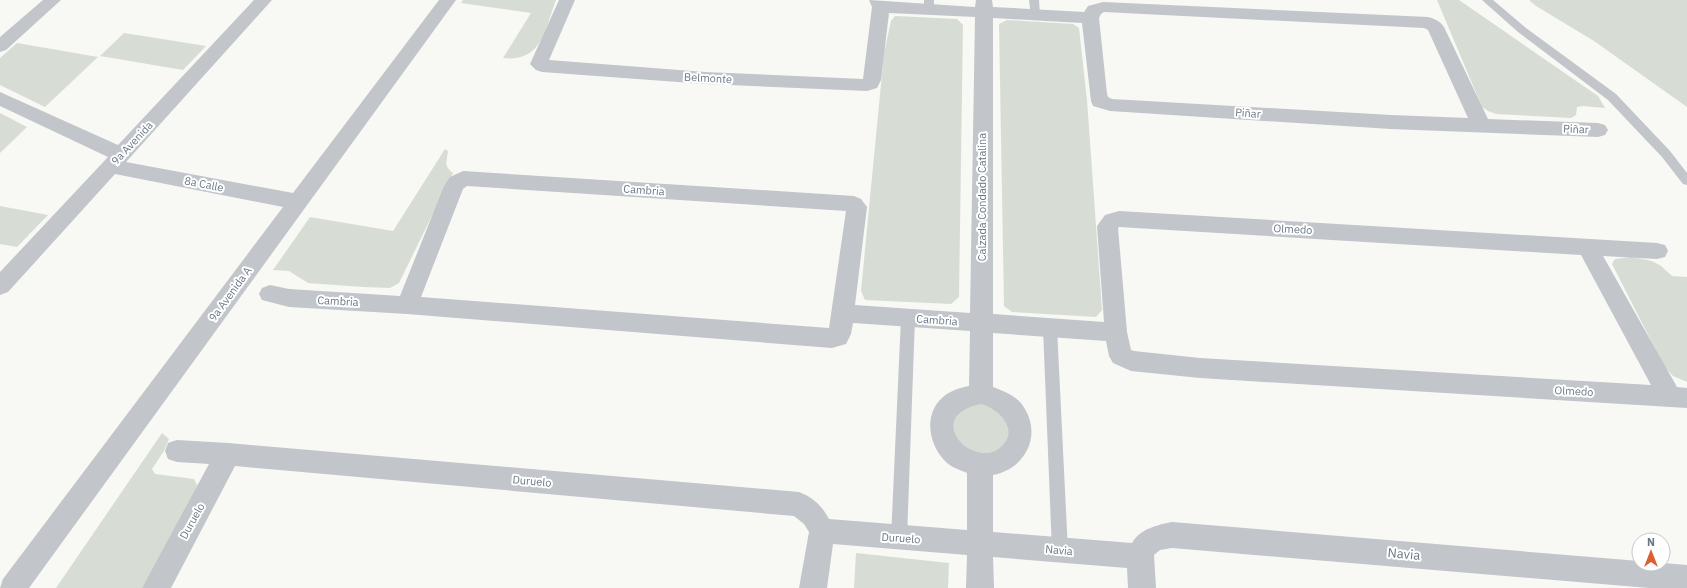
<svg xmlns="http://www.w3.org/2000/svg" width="1687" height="588" font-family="'IBM Plex Sans',sans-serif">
  <rect width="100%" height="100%" fill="#f8f8f5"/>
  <!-- green -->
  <path fill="#d7ddd5" d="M463,0H556C545,28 542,63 503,58L531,13L461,3Z
    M1437,0H1459L1598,96L1605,108L1583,106L1577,107L1576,115L1571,118L1496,114L1488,111L1482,107Z
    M1529,0H1687V107L1594,41L1536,6Z
    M895,16L957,19L963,25L959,297L951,304L865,300L861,291L884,53L891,21Z
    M1007,20L1073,24L1079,28L1087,100L1102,310L1096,317L1012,312L1004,306L999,24Z
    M124,33L206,46L183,70L100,56Z
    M17,43L98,57L45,107L0,85V58Z
    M0,113L27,127L0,153Z
    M445,149L448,151C447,162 443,165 453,173L399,283L390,288L363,287L308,283L289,271L273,270L310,217L393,231Z
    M0,206L48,215L17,247L0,244Z
    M1632,257L1652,261L1661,266L1672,276L1687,277V382L1673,376L1664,366L1612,264L1615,259Z
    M977,402L995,406L1011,427L1008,443L993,455L972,454L951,433L954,415Z
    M162,433L169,439L164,451L152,469L155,474L194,479L197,485L194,497L142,588H56Z
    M856,553L949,563L948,588H854Z"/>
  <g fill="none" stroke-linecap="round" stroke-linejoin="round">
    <!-- service -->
    <path fill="#c2c5c9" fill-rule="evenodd" d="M924,0H934V10L933,12H925L924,10Z
      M1029,0H1039L1040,15L1039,17H1031Z
      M1482,0H1493L1526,28L1616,94L1670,151L1687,173V185L1683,184L1662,157L1608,100L1518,32Z
      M908,313L913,314L915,318L907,538L904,543L899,545L894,543L891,538L901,318L903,314Z
      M1050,322L1055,324L1057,328L1068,551L1066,556L1060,559L1054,556L1052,551L1043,328L1045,324Z"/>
    <!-- minor -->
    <path fill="#c2c5c9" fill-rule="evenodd" d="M43,0H61L6,50L0,52V37Z
      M254,0H272L126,162L293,193L439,0H456L29,588H0L3,579L283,207L115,174L8,292L0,295V272L108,157L0,106V92L118,145Z
      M559,0H575L549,60L705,72L863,79L872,7L869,0L975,7L976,0H992L993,7L1084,12L1088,6L1103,2L1428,17C1435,19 1440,21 1444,27L1488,119L1598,123L1605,125L1608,130L1605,135L1598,137L1391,129L1110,111L1093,106L1091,101L1082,23L993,18V314L1104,322L1097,226L1105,215L1119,211L1657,243L1665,245L1668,251L1665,257L1657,259L1603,256L1677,387L1687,388V408L1200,378L1131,371L1113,363L1109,356L1106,341L993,333V387C1003,391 1012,394 1020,402C1044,431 1028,468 993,475V532L1132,543C1140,529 1157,525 1172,522L1639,561V564H1663V563L1687,565V588H1649L1172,548L1160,550L1154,555L1156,588H1128L1127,568L993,557L994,588H966L967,555L833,544L827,588H799L809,532L804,524L794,516L235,466L171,588H142L209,464L177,462L168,459L165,451L168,443L177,440L228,443L799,492C814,498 822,506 829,519L967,530V473C960,470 951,467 946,462C929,446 923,415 942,398C949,391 959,388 969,386L970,331L853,323L851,334L846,344L832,348L407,314L289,307L262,300L259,294L262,288L270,285L289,289L400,296L444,186L450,177L463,171L854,196L861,199L867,207L855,305L970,313L975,17L889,13L881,80L877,88L867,91L705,84L542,72L536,70L530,64ZM1104,12L1424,28L1428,30L1468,118L1391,115L1112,99L1108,97L1107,94L1099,18L1101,14ZM467,186L846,211L829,328L421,297L463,189ZM1119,227L1581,255L1651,385L1200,358L1134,351L1131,350L1127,332L1118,228ZM981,404C997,408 1019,428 1003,445C977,474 919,417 981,404Z"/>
  </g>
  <g text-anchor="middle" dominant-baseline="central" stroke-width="4" stroke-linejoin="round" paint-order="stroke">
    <!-- street labels -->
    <g font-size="11" fill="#697785" stroke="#fff">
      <text transform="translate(708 78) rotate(3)">Belmonte</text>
      <text transform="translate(1248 113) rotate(4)">Piñar</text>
      <text transform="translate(1576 129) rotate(2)">Piñar</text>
      <text transform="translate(132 143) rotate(-47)">9a Avenida</text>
      <text transform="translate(204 184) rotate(11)">8a Calle</text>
      <text transform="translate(644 190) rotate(4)">Cambria</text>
      <text transform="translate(982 197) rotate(-90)">Calzada Condado Catalina</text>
      <text transform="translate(1293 229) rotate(3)">Olmedo</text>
      <text transform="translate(230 294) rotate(-54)">9a Avenida A</text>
      <text transform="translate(338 301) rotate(3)">Cambria</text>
      <text transform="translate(937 320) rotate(4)">Cambria</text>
      <text transform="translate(1574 391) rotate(3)">Olmedo</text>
      <text transform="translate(532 481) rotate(5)">Duruelo</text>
      <text transform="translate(192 521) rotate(-61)">Duruelo</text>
      <text transform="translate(901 538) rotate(4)">Duruelo</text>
      <text transform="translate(1059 550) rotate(5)">Navia</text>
    </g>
    <!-- near-street labels -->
    <g font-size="13" fill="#697785" stroke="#fff">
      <text transform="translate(1404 554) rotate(5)">Navia</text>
    </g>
  </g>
  <!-- north arrow -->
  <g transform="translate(1651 552)"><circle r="19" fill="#ffffff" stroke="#c3c9ce"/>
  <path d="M0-3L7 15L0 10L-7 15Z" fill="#da5f33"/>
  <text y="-6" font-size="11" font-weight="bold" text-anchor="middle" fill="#697785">N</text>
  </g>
</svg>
